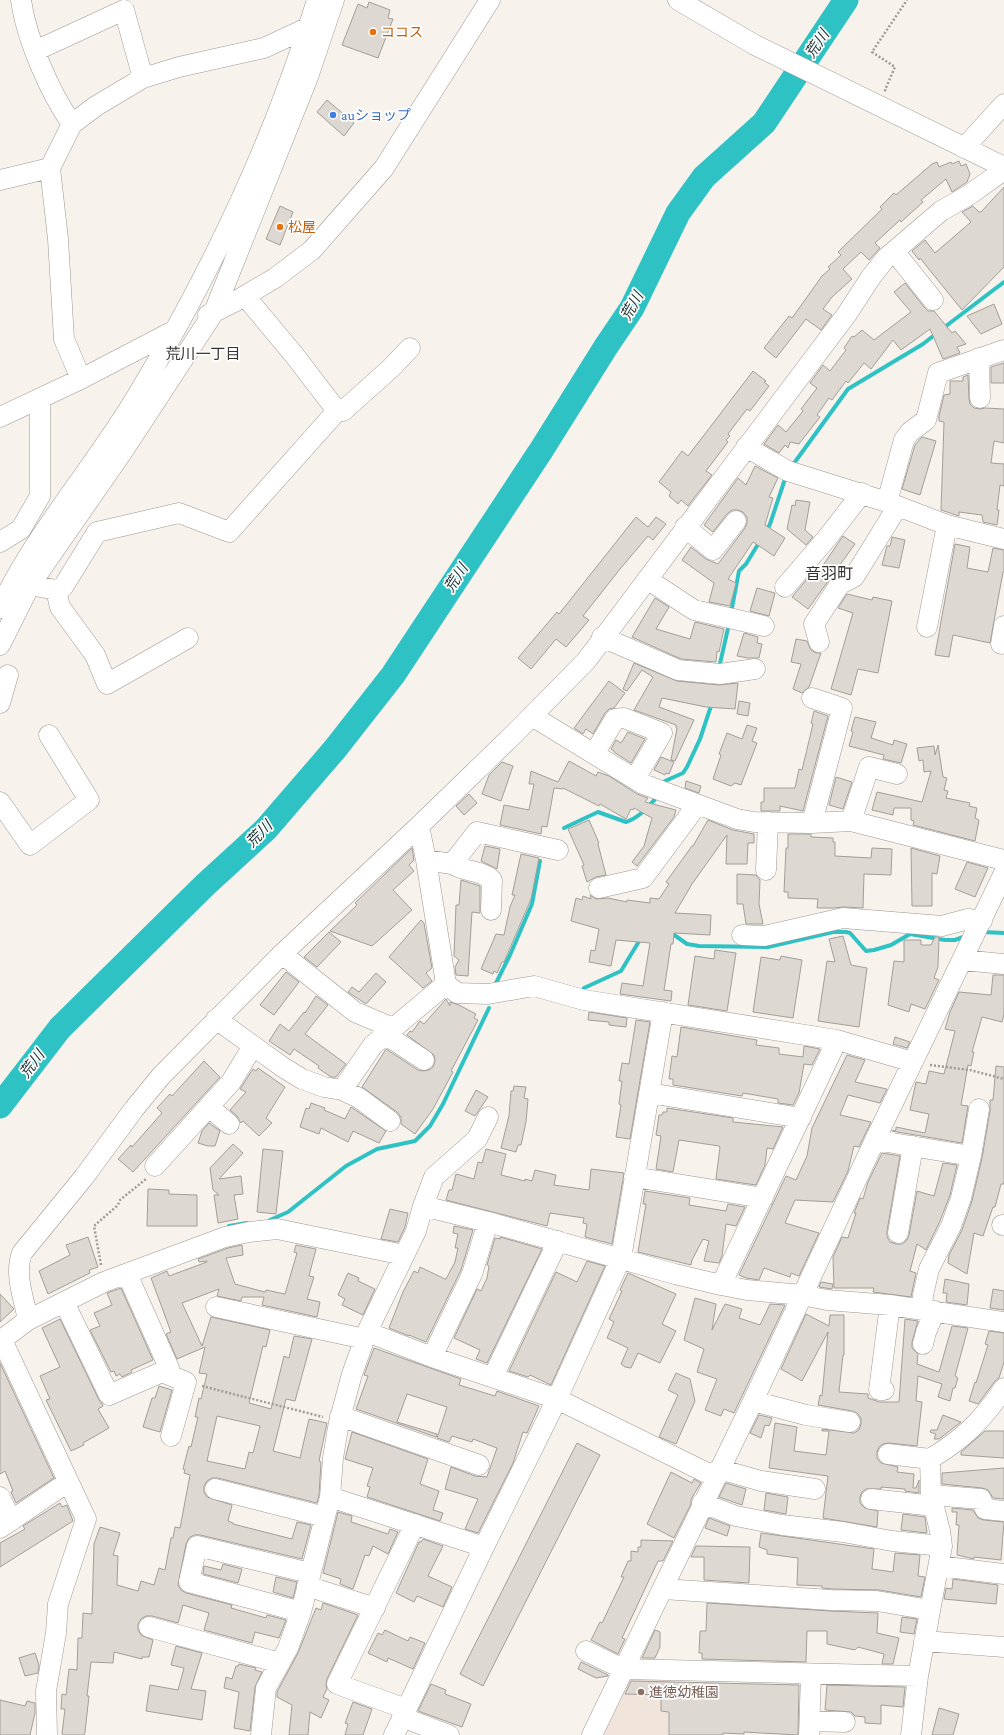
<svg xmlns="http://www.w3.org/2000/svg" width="1004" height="1735" font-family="'Crimson Pro','Noto Sans JP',serif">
  <rect width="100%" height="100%" fill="#f8f2ec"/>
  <!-- built -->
  <path fill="#f1e5db" d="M623,1669L671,1670L669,1714L696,1735H592Z"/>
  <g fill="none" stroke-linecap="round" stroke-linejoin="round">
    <!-- stream -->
    <path stroke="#2fc2c4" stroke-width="4" d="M942,329L1004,282
      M792,466L848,389L923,344L937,333
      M766,532L770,524L786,476
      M731,613L739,571L746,564L760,541
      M719,668L729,624
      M662,786L665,781L683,773L687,767L700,739L712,703
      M564,828L598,812L626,822C639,818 648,807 657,797
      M670,932L687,944L699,946L768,947L833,932H846L850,933L866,951L874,950L891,945L910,934L945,940H955L966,936
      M983,932L1004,933
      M495,985L510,955L532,904L540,861
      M584,988L621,971L641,938
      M270,1220L288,1212L346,1166L377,1149L415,1141L430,1126L443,1104L489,1008
      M229,1226L247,1223"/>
    <!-- river -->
    <path stroke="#2fc2c4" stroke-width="25" d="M0,1106L60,1028L205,885L266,829L335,749L393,675L540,452L605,348L632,308L678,213L704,177L764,123L846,0"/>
  </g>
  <!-- building -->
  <path fill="#ded8d3" stroke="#a49e99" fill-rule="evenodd" d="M369,2L390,10L388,18L393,19L378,58L342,45L358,4L367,8Z
    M327,100L354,123L344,136L317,112Z
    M959,161L961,166L966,164L970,174L967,182L952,192L946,179L921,200L923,202L901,222L900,220L875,243L880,248L869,260L861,252L843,269L852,279L832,297L823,309L832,315L821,330L806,319L776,358L764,348L789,316L792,318L822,276L830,269L828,267L841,255L838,252L882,209L880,207L894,193L896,195L932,164L937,162L939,167L951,162L952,164Z
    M1004,187V267L962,310L920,258L919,260L912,251L925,240L935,253L971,222L962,212L973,206L979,212H981Z
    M280,206L293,212L280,245L266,239Z
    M905,283L924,307L928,311H934L952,333L955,331L966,344L957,347L960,353L943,359L930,329L901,350L893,340L871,369L864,363L848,383L846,381L832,400L829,398L817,415L820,417L799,444L790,442L788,448L785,445L779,453L764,444L778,425L786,432L803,411L801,409L817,388L810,383L823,365L830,371L846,350L844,348L852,336L854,337L862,330L874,340L911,312L894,292Z
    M994,304L1002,324L981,334L967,316Z
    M1004,363V383H991V367Z
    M753,371L766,381L764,382L769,386L750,411L747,409L728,434L730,436L726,440L728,442L706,471L712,475L694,498L688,506L681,500L678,504L669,496L671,492L659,482L682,451L688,456Z
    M968,375L969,399L970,404L974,408L980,409L985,408L1004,409V443L994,441L991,463L1004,464V486L1000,485L997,510H999L997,525L983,522L982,515L959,512V516L941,510L944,422L939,421V416L944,395L950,394V381H963V377Z
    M922,437L936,441L920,495L902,489L915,445Z
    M755,466L778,478L769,497L773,498L765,525L785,538L774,556L753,542L728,579L736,583L730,606L709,602L714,583L682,560L691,547L706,559L718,564L745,528L747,523V517L743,512L738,510H732L727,514L713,532L704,525L738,478L746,485Z
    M796,500L810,502L805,530L813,537L806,545L787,529L792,505L795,506Z
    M636,517L648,527L656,517L666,524L653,540L648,536L620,569L583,616L589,620L566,647L556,639L531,669L518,658L557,612L559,614Z
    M843,536L855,544L808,609L792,597L813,572L817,574Z
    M892,537L905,540L899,568L882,565L887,546H890Z
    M955,544L970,547L967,568L988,572L993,548L1004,550V572H1003L990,643L953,635L949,657L935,655Z
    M757,588L775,593L769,616L750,611Z
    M847,594L872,600L873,597L892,601L878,673L858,669L851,695L831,689L853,613L838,608Z
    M655,598L669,607L656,629L690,639L695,622L724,629L719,652L717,651L716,662L681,659L632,637Z
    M744,633L758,637L757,643L762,644L759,658H748L737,656Z
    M796,639L807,641L811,650L816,653H821L809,687L802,693L793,689L801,664L791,662Z
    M634,663L677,681L719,685L738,683L735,709L706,707L662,698L659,707L694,720L675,761L671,760L677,728H676V725L634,710L653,677L642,670L627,691L623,689Z
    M609,681L625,693L614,708L609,709L605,713L593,734L586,729L583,734L574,728Z
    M739,701L750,703L748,716L737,714Z
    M814,711L828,716L803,811L780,806V811H761V802H764V788H795L799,769L802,770L813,724L811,723Z
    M855,717L876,722L871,738L893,745L894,740L907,744L901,763L883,759L884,755L849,746L853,732L851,731Z
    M747,725L757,728L752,741L757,743L741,785L735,783L731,786L713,779L721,755L719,754L727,733L742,739Z
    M628,732L645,739L631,763L614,752V751L611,749L616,740L621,743Z
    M938,745L943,777L947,778L944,790L948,791L946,798L970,803L969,806L977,808L975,818L979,820L975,841L913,825L914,821L911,820V808H894L893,815L872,810L877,792L922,802L931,771L924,772L923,760L919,761L917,748L934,746L935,755Z
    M661,757L674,762L669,774L666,773L665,775L654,770Z
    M569,761L596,776L598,772L609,776L637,794L648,798L645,802L676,810L674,817L637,866L632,862L644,846L652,818L634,808L633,810L631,809L626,819L600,804L599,806L563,788V789L554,788L547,827L542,826L541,834L500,825L504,805L529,810L534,784H529L531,771L558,782Z
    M502,762L513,766L501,801L482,794L489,775Z
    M836,777L852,782L843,809L829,805Z
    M686,781L701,786L699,793L685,788Z
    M469,794L477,803L464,815L456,806Z
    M589,820L599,843L598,844L606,875L596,877L587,882L582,866L584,865L568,829Z
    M708,820L733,830L754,834V843H748L747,864H726L727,835L692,884L675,913L711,915L710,935L674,933L673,944H671L664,990L672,991L671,1001L620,994L622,983L643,986L650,943L616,940L611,966L589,962L591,950L595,951L599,929L571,921L576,898L582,900L583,896L591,899L590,895L596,899L608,898L627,902V900L650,903V898L659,899L669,884L666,882L692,846H693Z
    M788,834H811V837L833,838V842H835V856L871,858L872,848L892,849L891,875L864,874L863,908L844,907L833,908H817L818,899L788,898V892H784L786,848H788Z
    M485,846L500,849L497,869L481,861Z
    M412,848L414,860L409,865L414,871L393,890L412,910L372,946L330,931L357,905L355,903Z
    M911,848L940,856L937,874L932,873V906H912Z
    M521,854L539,858L531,899L504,962H502L497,973L494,971L493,974L481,969L496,934L504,935L510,907L515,895H512Z
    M967,862L988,868L975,897L955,889Z
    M737,874L756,875L760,880L759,904L763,924H746L743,904H737Z
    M461,880L480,886V913L472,912L468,976L456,975L455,967L459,960L454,956L456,905H459Z
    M421,920L424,923L432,968L426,973L432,981L423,988L389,957Z
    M329,932L341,942L317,967L304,957Z
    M843,936L851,965L867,968L859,1027L818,1021L827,961L835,962L829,939Z
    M935,937H939L938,967L934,978L939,980L925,1009L911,1004L909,1012L888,1005L894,961L904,962V940H921V945H931Z
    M715,950L736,953L727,1011L688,1005L695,956L714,959Z
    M781,956L802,960L793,1018L753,1012L761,957L780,960Z
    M286,972L299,982L274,1015L260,1005Z
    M376,973L386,982L366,1004L348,992L352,987L359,992Z
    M993,975H1004V1014L1002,1022L982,1017L972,1052H974L971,1066L968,1065L961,1105L968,1106L962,1143L892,1131L896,1130V1127L925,1133L929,1114L910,1110L916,1082L926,1084L929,1071L944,1074L955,1031L945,1029L950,1012L959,992L991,995Z
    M316,996L328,1005L305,1034L346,1064L336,1077H331L318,1068L319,1066L294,1049L290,1055L269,1041L280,1024L289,1031L304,1012L305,1013Z
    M446,999L450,1006V1002L459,1005L476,1014L474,1018L478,1020L451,1071L453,1072L433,1109L415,1134L401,1124V1117L397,1112L362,1087L386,1049L418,1070L423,1071L429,1070L433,1067L435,1061L434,1055L407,1035L410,1031L412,1032L420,1021L424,1024Z
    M589,1012L627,1018L626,1027L609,1025V1022L588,1020Z
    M636,1020L650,1022L630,1139L616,1137L621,1105L619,1104L622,1081H619L622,1063L629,1064Z
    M681,1027L757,1040L756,1045L779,1048V1054L803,1057L804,1046L820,1049L812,1065L804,1064L799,1093L793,1105L778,1103V1099L743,1093L742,1096L673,1085V1079H669L672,1056L677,1057Z
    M895,1037L910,1042L907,1048L893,1044Z
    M847,1055L865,1060L855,1082L887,1089L880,1103L848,1095L840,1115L871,1122L859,1147L854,1146L848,1171L833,1202L795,1200L787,1218L785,1223L819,1233L799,1276L791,1273L790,1277L764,1268L759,1280L746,1278L739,1275L786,1176L796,1180L807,1156L812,1128Z
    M204,1061L220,1077L133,1172L118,1159L131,1145L132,1147L162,1113L157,1108L170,1094L172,1096Z
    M996,1066L1004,1067V1184H1001L995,1207H993L983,1236L974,1233L967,1274L948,1263L949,1255L962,1230L972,1201L982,1158L990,1111V1100H993Z
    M258,1068L285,1087L266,1118L272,1123L259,1136L243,1121L241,1123L240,1122L237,1116L230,1110L246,1092L240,1089L253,1069L256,1071Z
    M514,1086L526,1087L524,1098L528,1099L526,1122L521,1145H518L516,1152L501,1148L509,1116L511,1091H513Z
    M476,1090L488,1097L475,1116L465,1111Z
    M311,1103L325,1108L324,1110L345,1119L351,1107L386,1131L379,1143L353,1131L348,1142L321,1128L319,1134L300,1127L306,1108L309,1109Z
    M667,1108L733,1118V1122L783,1127L773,1149L767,1148L765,1165L756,1185L716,1179L720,1147L719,1146L679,1140L673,1172L656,1169L661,1136L656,1135L659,1115H662L663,1112H667Z
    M209,1123L220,1131L215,1146H208L198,1143L202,1131Z
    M233,1144L243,1153L219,1179L241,1176L243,1194L234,1195L238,1219L218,1223L214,1195H219L213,1190L210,1168Z
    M263,1149L283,1151L276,1214L257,1212Z
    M486,1149L506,1154L501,1175L525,1181V1179L532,1181L535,1170L556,1175L554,1185L589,1190L591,1169L624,1173L612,1244L585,1237L587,1224L583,1223L584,1218L550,1213L547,1226L446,1200L449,1190H452L456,1174L474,1179L478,1162L482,1163Z
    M882,1153L900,1156L887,1231V1237L890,1242L896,1244H902L907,1240L909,1235L917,1191L934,1196L943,1163L957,1165L950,1195L940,1221L926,1250L917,1244L910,1271L916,1273L911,1297L873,1292L874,1288H834L833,1257L842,1237L848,1238L856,1213H854L860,1198L863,1199L868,1182Z
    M148,1189L169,1190V1194L197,1195V1226H147Z
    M645,1191L690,1198L689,1205L726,1211L728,1204L745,1207L736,1226L726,1224L722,1256L719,1263L704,1261L709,1241L703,1239L692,1260L691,1265L638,1252L646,1204H643Z
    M390,1209L408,1213L405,1227L398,1242L381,1239Z
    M454,1226L473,1230L461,1270L426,1342L409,1335V1336L389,1328L403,1292L414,1271L418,1273L420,1267L445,1279H446L455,1262L458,1248H455L458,1234L453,1233Z
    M88,1237L98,1267L89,1270L90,1273L48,1294L39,1271L70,1255L66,1245Z
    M500,1237L542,1249L487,1363L476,1359L480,1350L454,1338L477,1289L481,1291L487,1278L489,1266L487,1265L495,1238L500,1239Z
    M242,1245L243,1255L226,1258L235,1284L265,1292L266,1290L285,1294L297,1253L294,1252L296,1245L316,1249L309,1276L314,1277L307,1299L320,1302L317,1317L262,1305L264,1297H242L241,1301L217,1296L219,1289L182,1303L202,1346L211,1317L270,1330L266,1347L263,1346L249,1403L271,1409L284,1356L289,1358L294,1336L312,1339L295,1401L286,1399L273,1451L300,1458L309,1419L327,1423L319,1461L321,1462L319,1495L317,1503L218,1478H212L207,1481L204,1486V1492L207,1497L232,1505L228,1521L233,1523V1524L292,1539L297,1522L311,1525L302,1559L200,1535H194L189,1538L186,1544L178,1585L181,1590L186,1593L232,1605L231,1608L266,1618L267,1615L286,1620L279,1638L255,1632L252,1643L204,1630L209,1613L183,1605L178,1623L152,1616H146L141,1619L138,1624V1630L141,1635L153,1640L149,1657H142V1659L114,1652L113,1663L91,1662L87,1696H89L85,1732L84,1735H64L62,1734L65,1709H61L62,1694L66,1695L69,1669L77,1670L78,1638H82L83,1613L92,1614L94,1544L100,1527L120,1533L113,1555L118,1556L117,1585L138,1591L141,1581L154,1585L159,1568L165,1570L171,1538H173L175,1527L180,1528L190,1475L184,1473L185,1470L183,1469L189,1446L191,1447L198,1417H195L199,1398L201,1399L207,1374L199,1373L205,1347L177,1359L166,1334L171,1332L151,1278L167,1271L169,1276L207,1262V1261L199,1262L198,1259L228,1248ZM217,1416L260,1426L253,1453L249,1452L245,1469L207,1461Z
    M587,1261L605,1266L551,1385L530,1375L528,1377L509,1371L556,1272L577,1282Z
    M348,1273L359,1278L358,1281L375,1289L363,1315L342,1305L345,1299L338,1295Z
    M628,1273L676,1294L662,1324L676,1331L660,1363L638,1353L631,1368L625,1367L621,1364L628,1348L607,1338L614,1322L609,1319L622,1291L620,1290Z
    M945,1279L969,1284L967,1305L946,1302L947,1293H943Z
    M821,1282L833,1284L832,1289L819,1287Z
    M121,1288L153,1360L131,1370L132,1372L122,1377L120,1374L116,1376L114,1371L111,1372L90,1330L100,1326L94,1313L112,1305L107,1293Z
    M993,1289L1004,1291V1310L990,1308Z
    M0,1294L14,1309L0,1322Z
    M695,1298L716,1304L712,1330L725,1304L742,1309L739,1318L760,1325L770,1304L785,1305L734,1413L724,1409L721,1416L705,1410L717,1379L697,1372L704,1349L684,1340Z
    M806,1314L829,1326L830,1315H844V1355H843L839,1392L868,1394V1398L879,1402H899L905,1319L918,1321L912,1342V1348L918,1354L917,1364L939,1372L952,1326L968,1328L955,1376L958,1378L955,1388H953L950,1401L938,1397L942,1384L918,1376L916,1401L922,1402L917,1446L889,1443L883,1444L879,1447L877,1452V1458L881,1463L898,1467L897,1472L914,1474L913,1488H916L919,1480V1493L905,1491V1489L881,1487V1489H866L862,1492L860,1497V1503L865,1508L878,1511L877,1527L823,1518L828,1476L769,1468L775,1423L797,1427L794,1451L826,1455L829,1431H822V1429L854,1433L859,1430L861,1424V1418L857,1413L852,1411L818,1405L820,1395L822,1396L828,1332L802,1381L781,1369Z
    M60,1319L99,1400L102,1404L103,1406L98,1409L109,1428L83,1443L84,1445L71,1451L46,1400L50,1399L40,1376L60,1367L42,1328Z
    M989,1331L1004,1333V1362L999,1378L995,1381L978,1404L969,1401L975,1382L976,1383L988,1345L985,1344Z
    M374,1348L461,1379L459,1385L495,1396L497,1391L539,1406L527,1433L523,1432L513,1463L478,1533L465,1529L478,1499L445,1489L451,1467L475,1476L487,1477L497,1448L473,1439L472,1442L452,1436L449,1442L437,1438L447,1407L407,1394L397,1422L437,1434L436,1437L356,1409L368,1376L364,1375Z
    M0,1363L54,1478L16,1503L11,1492L13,1491L5,1471L0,1474Z
    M676,1373L690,1379L695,1401L676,1444L659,1437L678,1395L668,1390Z
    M159,1386L172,1390L160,1432L143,1427L152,1398H155Z
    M759,1415L772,1418L769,1426L765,1425L761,1438L750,1433Z
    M943,1415L961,1422L939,1439H934L936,1434L930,1432L931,1430H937Z
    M985,1431H1004V1458L961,1455V1452Z
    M352,1432L428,1459L420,1484L439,1491L433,1510L443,1513L440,1521L367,1497L370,1487L367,1486L373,1468L345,1459Z
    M577,1443L600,1455L483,1686L460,1674Z
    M1004,1468V1499L993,1498L988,1490L982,1488L942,1484V1473Z
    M671,1472L692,1483L694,1479L701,1483L691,1499V1504L674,1538L647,1524Z
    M726,1483L746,1489L742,1505L719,1497Z
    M766,1493L788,1497L786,1514L764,1510Z
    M60,1503L62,1507L67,1505L73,1521L0,1567V1543L25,1529L23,1526Z
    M952,1508L973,1510L978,1518L984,1520L1004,1522L1001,1560L974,1557V1559L957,1555L959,1525H956L957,1512H952Z
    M338,1512L352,1516L351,1522L388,1534L390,1529L398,1532L388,1554L373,1546L369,1556L365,1555L353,1589L340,1584L341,1579L323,1573Z
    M903,1514L925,1517L927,1533L901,1530Z
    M709,1518L730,1526L727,1536L705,1528Z
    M761,1533L874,1549L872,1569L893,1572L895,1553L920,1555L918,1576L925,1577L921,1597L879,1590L832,1589L822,1588V1586L797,1585L798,1558L767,1554V1550L759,1547Z
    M423,1539L443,1546L428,1576L452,1587L443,1607L417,1596L414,1602L396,1593L419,1542H421Z
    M641,1540L673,1541L663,1561H658L622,1638L625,1639L618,1654L591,1640L600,1622L602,1623L624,1577H621L628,1561H631V1551L638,1552V1547H641Z
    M696,1546L750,1547L749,1583L704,1580V1557H691Z
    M223,1564L242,1569L238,1583L203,1574L204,1566L221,1570Z
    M276,1577L297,1582L293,1598L273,1592Z
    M953,1579L998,1585L996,1604L944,1599L946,1588L952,1589Z
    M323,1603L358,1615L327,1679L326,1685L327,1689L323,1697L329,1700L321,1718L310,1712L308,1735H289L292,1705L277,1697V1692L298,1653L316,1608L321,1610Z
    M707,1603L830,1611L878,1613L877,1633L899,1638L893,1664H882L884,1654L858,1647L855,1650L827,1644V1631H807L806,1662L702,1659V1653H699L700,1631H706Z
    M902,1617L917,1619L914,1634L900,1632Z
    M385,1630L408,1641L410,1637L425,1643L413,1669L388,1658L387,1662L368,1653L378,1633L382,1635Z
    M655,1630L660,1632V1647L655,1658H642Z
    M176,1646L202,1653L191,1689L206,1691L202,1720L146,1711L150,1685L178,1690L184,1668L171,1665Z
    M35,1653L39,1665L38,1673L25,1676L19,1658Z
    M581,1662L608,1675V1676L596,1678L578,1669Z
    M239,1664L256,1668L255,1670L262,1672L255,1687L250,1731L234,1728L239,1692L224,1688L226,1677L232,1679L236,1666H238Z
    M631,1681L799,1685L798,1735L744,1732V1734L723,1733V1735H669V1712L661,1711V1695L625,1694Z
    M431,1684L446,1690L445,1694L471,1704L462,1727L418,1711Z
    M827,1685L905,1687L903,1707L881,1705V1724L865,1723V1717L855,1716L851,1712L825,1710Z
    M0,1700L25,1706L27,1701L35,1703V1713L30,1735H0Z
    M353,1702L372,1709L363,1735H345L348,1724L345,1723Z
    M939,1708L959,1714L953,1735H932Z"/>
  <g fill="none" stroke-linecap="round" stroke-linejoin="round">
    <defs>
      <path id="minor" d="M21,0C26,38 50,93 72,124
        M678,0L755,45L1004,167
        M35,51L124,10L143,78
        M964,148L1004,104
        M50,168L58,239L64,339L81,379
        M0,180L50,168L72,124L96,106L143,78L179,67L264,48L309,27
        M894,251L933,300
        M208,315L236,301L275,278L312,250L384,168L490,0
        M979,358L980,398
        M337,411H343L391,368L410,348
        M0,417L81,379L175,330
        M746,447L788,471L887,502L947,525L1004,539
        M887,502L904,440L910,432L926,420L938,373L1004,350
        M685,527L713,550L736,521
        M0,542L21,529L40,496V399
        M647,579L694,610L764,626
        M30,585L56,590L63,587L97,532L179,513L229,532L337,411L295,356L245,296
        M785,587L827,538L862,493
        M56,590L60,607L95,655L107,684L188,638
        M0,608C36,532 94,468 137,396C211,273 275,138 317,0
        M927,627L947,525
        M602,637L678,670L720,674L755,669
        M819,642L814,624L840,584L854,577L898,506
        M1001,644L1004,626
        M0,645L30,585L123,451L214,312L308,77L334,0
        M812,698L842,708L812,823
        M0,703L8,675
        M532,716L643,784L737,819L754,822L812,823L851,821L1004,860
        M594,754L615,719L624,718L662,733L635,779
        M0,802L30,845L89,800L49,735
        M851,821L869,767L897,774
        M419,826L426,860L446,984
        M426,860L452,864L477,832L558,850
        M452,864C464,872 482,870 492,880L491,910
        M766,870L768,822
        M599,888L643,878L697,805
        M742,935L764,936L843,918L942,926L968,919L982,921
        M282,954L355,1012L393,1028
        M962,960L1004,964
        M216,1019L284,1068L302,1079L324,1087L342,1090L373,1045L446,984L457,993L488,994L534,986L584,1000L837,1040L913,1062
        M386,1035L424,1060
        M342,1090L359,1098L390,1121
        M649,1093L801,1118
        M209,1107L229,1124
        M875,1140L971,1156L961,1198L951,1226L929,1269L923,1295L922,1309
        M971,1156L979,1109
        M155,1166L231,1082L253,1046
        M634,1177L763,1198
        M423,1206L434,1177L477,1139L488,1117
        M1002,1225H1004
        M898,1233L913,1146
        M127,1274L169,1368L162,1372
        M721,1285L837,1040
        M64,1302L109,1395L162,1372L186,1382L171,1436
        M216,1307L365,1339
        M28,1320L104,1282L225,1237L249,1232L277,1229L404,1255
        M367,1332L432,1357L557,1399L715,1477
        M2,1340L86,1519L58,1604L56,1633L46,1691L47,1735
        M0,1341L28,1320C24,1299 14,1274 22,1253L84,1177L134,1109L161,1076L282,954L419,826L515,733L586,661L847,314L871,277L886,258L941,211L969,195L1004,170
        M923,1344L926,1332L935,1311
        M432,1357L472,1274L488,1222
        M493,1377L558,1241
        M884,1390H879L890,1305
        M753,1401L806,1415L850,1422
        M340,1416L479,1465
        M888,1454L930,1459
        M719,1469L761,1481L815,1489
        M215,1489L325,1517
        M931,1495L981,1499L985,1509L1004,1511
        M0,1497L11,1521
        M330,1497L484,1547
        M871,1499L934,1506
        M702,1503L736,1516L782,1525L843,1532L892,1541L942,1546
        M0,1528L68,1482
        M939,1566L1004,1574
        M307,1586L375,1608
        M663,1589L831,1600L877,1601L930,1610
        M301,1612L189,1582L197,1546L310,1573
        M149,1627L280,1663
        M924,1641L1004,1647
        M586,1651L623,1669L918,1676
        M406,1709L337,1684L415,1524
        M402,1717L449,1735
        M810,1721L845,1722
        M261,1735L266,1688L288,1648L301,1612L330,1497L333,1458L339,1422L352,1374L367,1332L416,1231L423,1206L488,1222L675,1274L721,1285L747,1290L802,1295L827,1300L890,1305L1004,1322
        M394,1735L484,1547L557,1399L621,1258L663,1012
        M592,1735L753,1401L875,1140L1004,873
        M809,1735L811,1674
        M911,1735L918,1676L942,1546L940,1531L931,1495L930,1459C963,1439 982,1421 1004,1388"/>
    </defs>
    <!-- minor casing -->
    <use href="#minor" stroke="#9e9893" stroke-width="21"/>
    <!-- path -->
    <path stroke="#a19c98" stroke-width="2.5" stroke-dasharray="2 2" stroke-linecap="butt" d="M886,91L885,90L895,67L872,52L907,0
      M930,1065L970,1070L1004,1079
      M101,1265L94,1226L118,1205L120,1200L146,1179
      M202,1386L323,1417"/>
    <!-- minor -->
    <use href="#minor" stroke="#fff" stroke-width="20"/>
  </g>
  <!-- markers -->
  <g fill="#e8710a" stroke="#fff" stroke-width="1.5">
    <circle cx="373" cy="32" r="4"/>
    <circle cx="280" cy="227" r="4"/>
  </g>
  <circle fill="#3f7fe0" stroke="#fff" stroke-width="1.5" cx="333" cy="115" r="4"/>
  <circle fill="#8d6e63" stroke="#fff" stroke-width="1.5" cx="641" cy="1692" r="4"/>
  <g text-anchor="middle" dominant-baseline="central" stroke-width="3.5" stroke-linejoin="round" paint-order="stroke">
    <!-- food labels -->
    <g font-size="14" fill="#c56008" stroke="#fff" text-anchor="start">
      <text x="381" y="32">ココス</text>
      <text x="288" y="227">松屋</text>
    </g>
    <!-- shop labels -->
    <g font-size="14" fill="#366cbe" stroke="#fff" text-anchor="start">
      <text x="341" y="115">auショップ</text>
    </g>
    <!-- education labels -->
    <g font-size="14" fill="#785e54" stroke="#fff" text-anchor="start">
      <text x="649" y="1692">進徳幼稚園</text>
    </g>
    <!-- water labels -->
    <g font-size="15" font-style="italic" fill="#203738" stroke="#fff">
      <text transform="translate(817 44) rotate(-56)">荒川</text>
      <text transform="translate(632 306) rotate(-61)">荒川</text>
      <text transform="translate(456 578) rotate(-57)">荒川</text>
      <text transform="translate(259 834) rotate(-45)">荒川</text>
      <text transform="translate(32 1064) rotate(-53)">荒川</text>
    </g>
    <!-- neighbourhood labels -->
    <g font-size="15" fill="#353230" stroke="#fff">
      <text x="203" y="354">荒川一丁目</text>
    </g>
    <!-- quarter labels -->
    <g font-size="16" fill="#353230" stroke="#fff">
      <text x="829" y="573">音羽町</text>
    </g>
  </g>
</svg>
